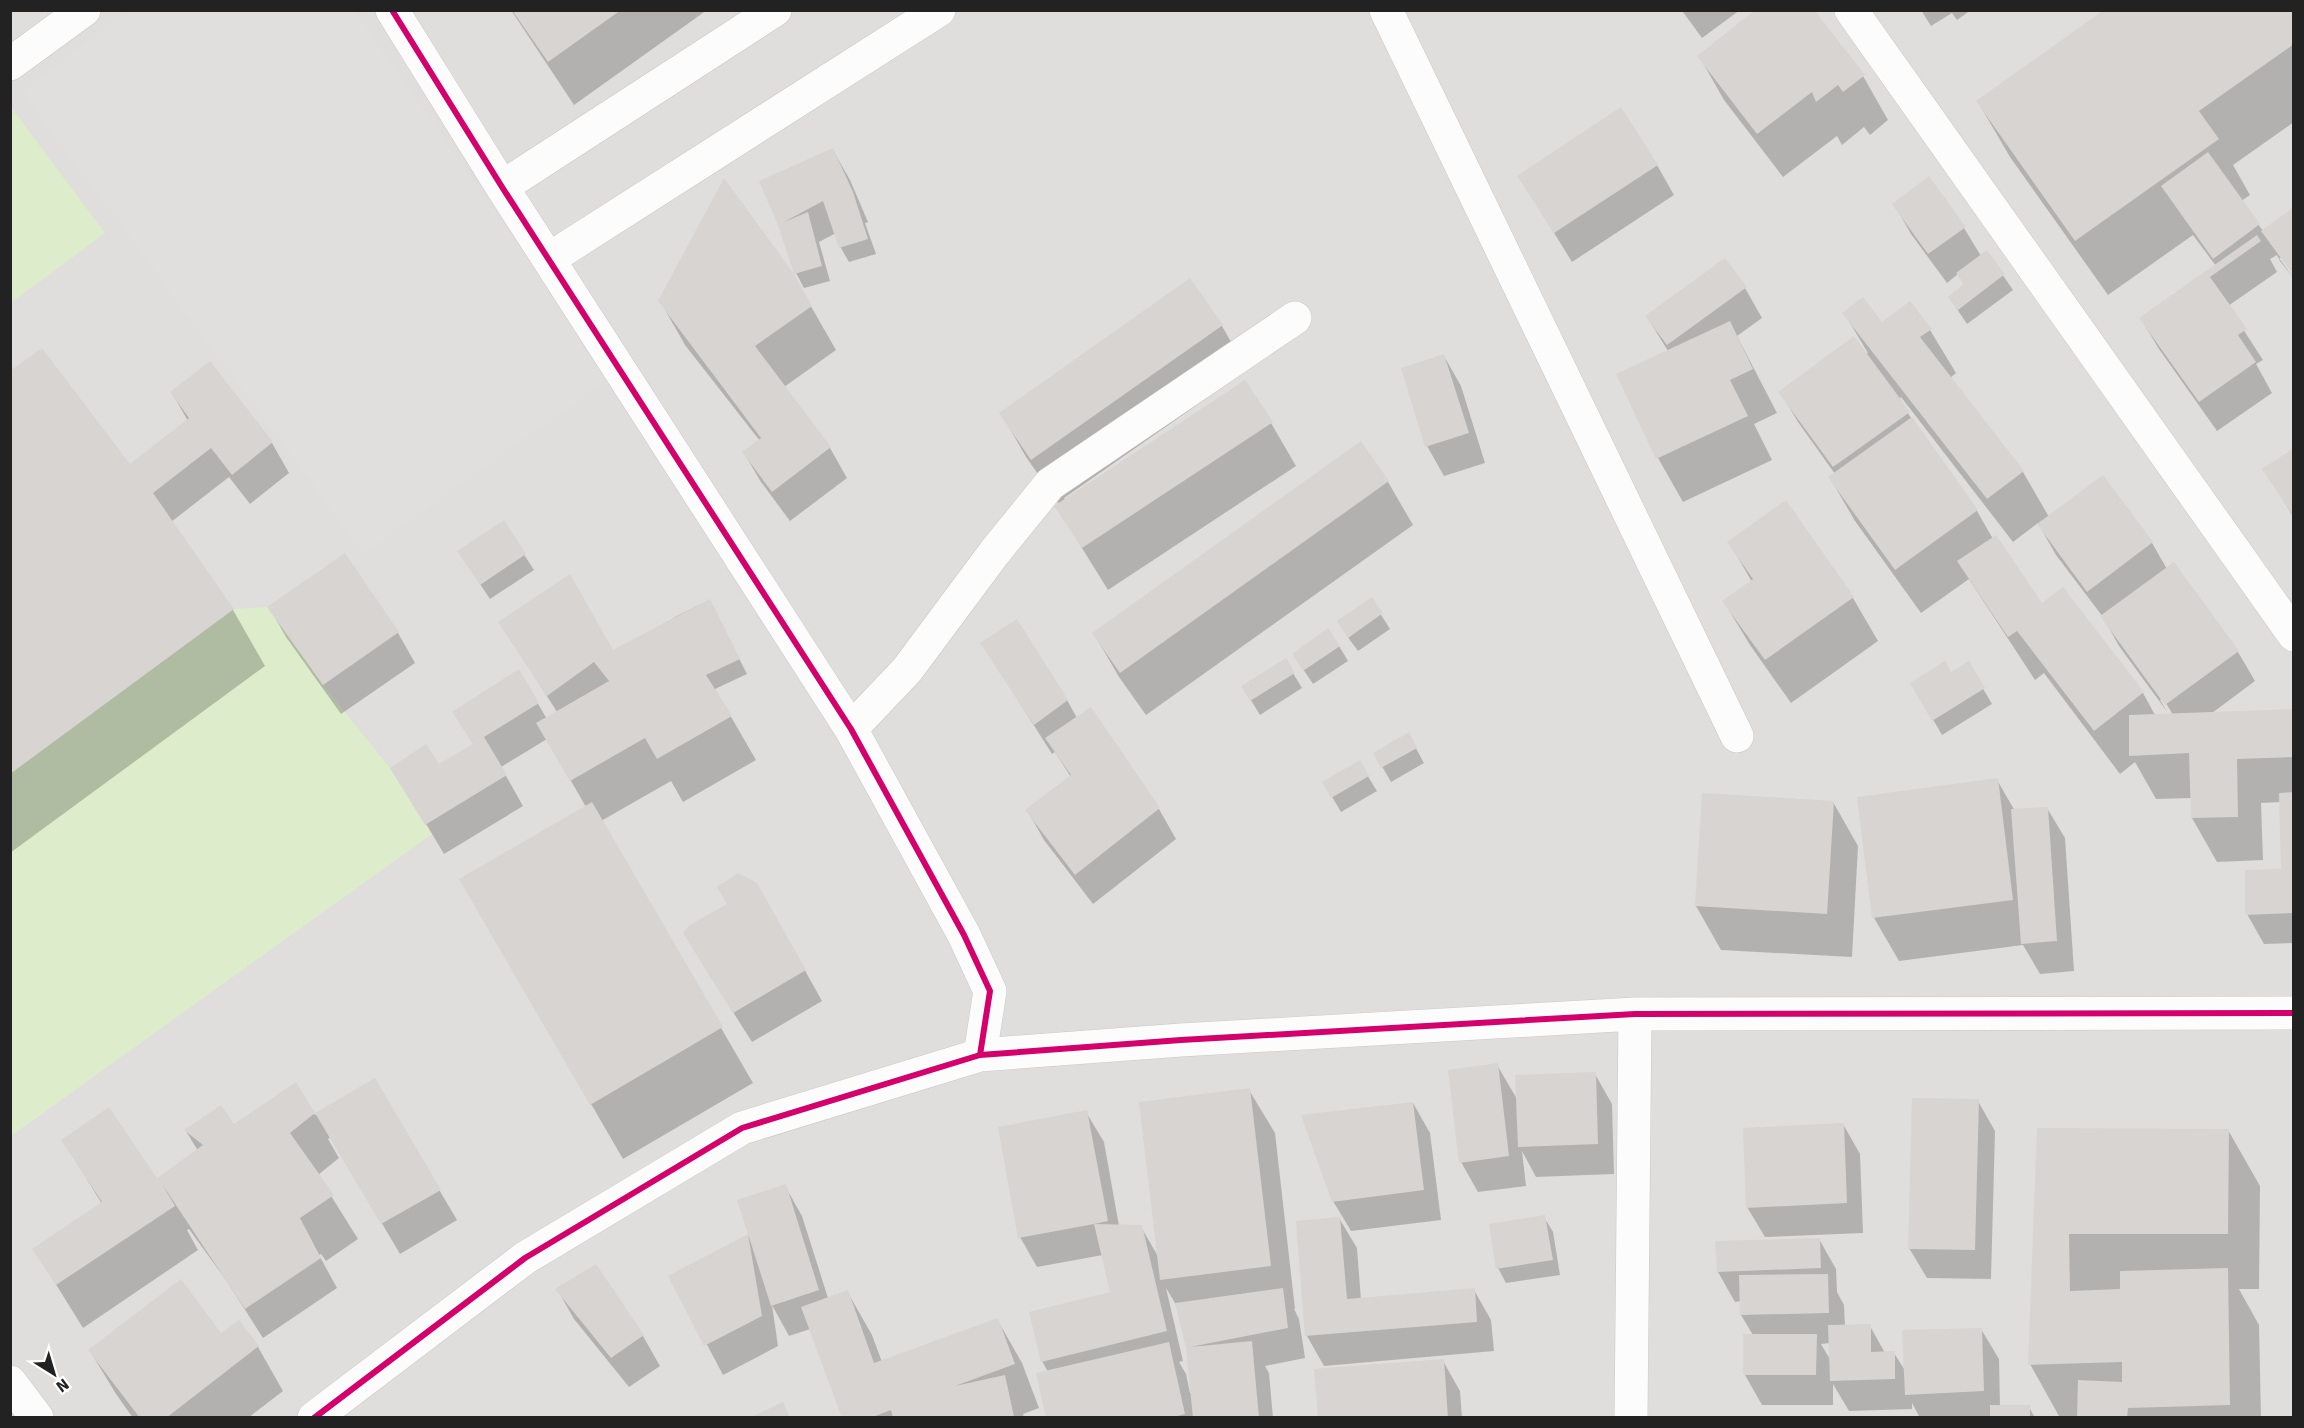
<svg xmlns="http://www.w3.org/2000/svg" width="2304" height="1428" font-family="Signika,sans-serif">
  <rect width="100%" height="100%" fill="#f0eeeb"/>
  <!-- residential -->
  <path fill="#dfdedc" d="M11,11H2293V1417H11Z"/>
  <!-- grass -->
  <path fill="#ddeccb" d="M10,106L105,233L11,303H10Z
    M267,607L323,685L390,768L432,834L11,1136L10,770L234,609Z"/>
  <!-- parking -->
  <path fill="#e0dfde" d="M127,11H353L613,376L364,553L23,92Z"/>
  <!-- shadow -->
  <path fill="#0003" fill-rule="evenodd" d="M511,10H707L574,105Z
    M1685,10H1740L1702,38L1683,12Z
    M1921,10H1971L1957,20L1952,13L1931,26Z
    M2294,10V122L2233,165L2250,195L2241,201L2283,258H2279L2294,279L2280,261L2277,255L2270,259L2277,272L2228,306L2263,360L2256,364L2272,393L2217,431L2159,349L2141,319L2216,266L2193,235L2108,295L2010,157L1978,102Z
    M1699,56L1863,76L1888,120L1870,135L1864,127L1842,145L1837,136L1783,177L1724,100Z
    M833,150L850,180L868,222L865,223L876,254L849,262L841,248L836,233L819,242L830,281L804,288L796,273L780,224Z
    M1657,165L1674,195L1572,262L1519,176Z
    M1894,204L1964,228L1981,256L1987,252L2013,290L1967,324L1949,297L1965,286L1958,274L1947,283L1911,234Z
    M793,275L836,350L784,387L830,448L847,478L790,521L761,482L744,453L760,441L685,345L660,301Z
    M1190,280L1222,326L1247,370L1064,498L1066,500L1271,423L1296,466L1108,590L1056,506L1059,504L1026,457L1001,413Z
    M1745,288L1762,318L1737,336L1777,413L1754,424L1772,460L1683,502L1658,458L1668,351L1647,317Z
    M1844,313L1881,324L1930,330L1956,373L1950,378L2023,472L2049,517L2103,478L2152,543L2167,569L2238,652L2255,681L2212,713L2294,710V943L2264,944L2247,914L2283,870L2281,802L2261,803L2263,860L2217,862L2192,818V798L2156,799L2135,762L2120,774L2044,673L2035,680L1969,579L1921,613L1855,521L1830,478L1835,474L1798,422L1780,392L1868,353ZM1901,397L2013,542L2038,523L2056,555L2103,617L2119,646L2168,713L2160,700L2163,698L2173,715H2155L2143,693L2063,589L2042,605L1993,539L1977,511L1920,432L1899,399Z
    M1444,356L1461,386L1485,463L1444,476L1427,446Z
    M210,363L272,443L289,473L250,504L229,477L171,522L233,610L265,666L10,853V373L130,466L188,421L172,393Z
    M1361,443L1388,482L1413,525L1146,715L1119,677L1094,634Z
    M2294,450V518L2264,469Z
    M503,522L534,570L490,599L468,566Z
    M1729,542L1853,598L1878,641L1791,703L1750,645L1724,602L1752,582Z
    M344,555L398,633L415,663L341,714L286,637L269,607Z
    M1371,599L1390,629L1358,651L1347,636Z
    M709,600L747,674L715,689L756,760L683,802L671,781L601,821L753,1083L623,1159L461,880L586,807L547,739L501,767L523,806L444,854L413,802L438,767L474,745L454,712L519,672L547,719L557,712L500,622L614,653L677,616Z
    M982,643L1067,700L1077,718L1090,709L1159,809L1176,839L1093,904L1044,840L1027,810L1071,777L1055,752L1052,754Z
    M1339,646L1348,661L1313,684L1303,669Z
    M1285,660L1302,688L1260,715L1243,687Z
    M1968,663L1992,704L1942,735L1912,683L1951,674Z
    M1408,734L1424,763L1391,782L1375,754Z
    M1359,762L1377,791L1341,812L1324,783Z
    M1997,780L2015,811L2047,808L2065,838L2074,971L2040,974L2023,945L1899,961L1874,918Z
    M1833,802L1858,846L1852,957L1721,950L1696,906Z
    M774,915L822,1001L752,1042L702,963Z
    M1497,1065L1517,1099L1595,1074L1612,1104L1614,1174L1536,1177L1522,1151L1526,1186L1478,1192L1461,1162Z
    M374,1080L457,1220L400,1254L331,1137L328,1139L339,1158L318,1175L358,1239L326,1261L321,1254L319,1255L337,1288L263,1338L226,1280L189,1229L187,1230L198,1250L83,1328L34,1249L102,1204L63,1140L157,1180L198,1151L186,1131L234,1126L295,1084L315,1115Z
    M1249,1090L1275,1133L1295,1309H1294L1299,1319L1305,1358L1265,1366L1269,1373L1273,1418H1048V1372L1042,1361L1112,1293L1103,1255L1037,1267L1020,1237L1086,1112L1104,1142L1119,1226L1141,1227L1159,1258ZM1166,1288L1178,1308L1188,1347L1192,1393H1190L1186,1374L1179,1362L1183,1361Z
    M1978,1101L1995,1131L1991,1279L1927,1278L1909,1248Z
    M1413,1103L1430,1133L1441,1220L1351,1231L1333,1201Z
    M1843,1124L1860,1154L1863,1233L1765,1237L1747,1207Z
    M2038,1130H2228L2260,1186L2259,1289H2239L2259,1325L2261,1418H2060L2030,1364Z
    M785,1186L802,1216L828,1298L847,1291L872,1335L882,1362L997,1319L1022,1363L1039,1408L1023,1414L1024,1418H843L810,1329L789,1336L772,1305L778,1346L723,1375L671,1276L750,1235Z
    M1544,1217L1553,1232L1560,1275L1506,1283L1498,1268Z
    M1339,1218L1357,1248L1361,1300L1474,1290L1491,1320L1494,1351L1324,1366L1307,1336L1298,1222Z
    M1819,1239L1836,1269L1837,1292L1844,1305L1845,1326H1870L1885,1353H1894L1906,1372L1981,1329L1999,1359L2000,1407H2029L2035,1418H1920L1912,1403V1409L1849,1411L1833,1384V1405H1762L1745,1375L1753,1335L1741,1315V1301L1735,1302L1718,1272ZM1830,1343L1831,1361L1821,1344Z
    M595,1266L643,1336L660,1366L629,1387L574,1319L557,1289Z
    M239,1322L258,1347L283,1391L248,1418H133L116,1394L90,1351L221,1335Z
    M1443,1361L1460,1391L1462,1418H1319Z"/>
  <!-- building -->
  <path fill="#d7d4d2" d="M512,10H621L548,62Z
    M1755,10H1814L1865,75L1843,92L1838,85L1816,102L1812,92L1757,134L1697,56Z
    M2104,10H2294V44L2199,111L2219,139L2075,241L1976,101Z
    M1621,107L1658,165L1554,233L1517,176Z
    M833,148L853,192L868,239L839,248L823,201L784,222L808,212L822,266L794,274L778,225L759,181Z
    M2208,152L2260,224L2213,259L2161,186Z
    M1929,176L1966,227L1928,254L1892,204Z
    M724,178L794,274L812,306L755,346L831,447L772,492L742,452L761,438L658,301Z
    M2294,207V276L2261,231Z
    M2257,235L2261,241L2210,277L2247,329L2238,335L2256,362L2199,402L2139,318Z
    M1987,250L2005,274L1958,310L1948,297L1964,284L1956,273Z
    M1725,258L1747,287L1667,345L1645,316Z
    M1190,278L1223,325L1031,460L999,413Z
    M1863,297L1882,322L1910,301L1932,329L1920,337L2024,471L1987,499L1842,313Z
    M1730,321L1753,369L1730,380L1748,416L1656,459L1616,374Z
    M1854,336L1910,412L1833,467L1778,392Z
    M42,348L130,464L189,418L170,392L210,361L273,442L232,475L211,448L153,493L234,609L10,774V371Z
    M1444,354L1469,433L1425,447L1401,368Z
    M1245,380L1273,422L1082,548L1054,506Z
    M1912,417L1978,510L1895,570L1828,477Z
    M1361,441L1389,481L1120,673L1092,633Z
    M2294,448V517L2262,469Z
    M2103,475L2153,542L2087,592L2037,524Z
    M1786,500L1854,597L1765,660L1722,601L1753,579L1727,542Z
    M504,520L526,554L480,585L457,551Z
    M1996,535L2042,603L2063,587L2144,692L2094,731L2017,631L2008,637L1957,561Z
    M345,553L399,632L323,685L267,607Z
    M2174,562L2239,651L2165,705L2100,616Z
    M570,574L613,650L710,599L740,659L706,675L732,716L657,759L645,738L570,781L536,723L609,681L594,662L547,696L498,622Z
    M1372,597L1383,613L1348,638L1337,621Z
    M1017,619L1068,700L1034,725L980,643Z
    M1328,628L1340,646L1303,671L1292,654Z
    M1286,658L1295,673L1250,701L1241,686Z
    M1945,661L1951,672L1969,661L1985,688L1932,721L1910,683Z
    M519,669L539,703L484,737L507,775L425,825L390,768L426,744L439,764L473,744L452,712Z
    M1091,707L1160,808L1075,875L1025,810L1071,775L1045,738Z
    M2294,709V757L2237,759L2238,817L2191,818L2189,753L2129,756V715Z
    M1409,732L1417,748L1381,768L1373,753Z
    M1360,760L1369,776L1331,798L1322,782Z
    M1998,778L2013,900L1872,918L1857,797Z
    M2294,792V913L2245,915V870L2281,869L2279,793Z
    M1702,793L1834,801L1827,914L1695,906Z
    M592,802L723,1027L590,1105L459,879Z
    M2048,807L2057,941L2021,944L2011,809Z
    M738,873L757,883L806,970L733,1013L683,933L690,925L727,904L717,887Z
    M1498,1063L1509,1156L1459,1163L1448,1070Z
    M1596,1072L1598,1144L1518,1147L1515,1075Z
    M375,1078L441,1190L381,1224L315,1113Z
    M296,1082L315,1113L290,1133L334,1195L300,1218L321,1258L245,1309L162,1184L175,1206L56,1285L32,1249L102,1202L61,1140L109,1107L157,1178L203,1145L184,1130L221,1105L234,1124Z
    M1250,1088L1271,1266L1160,1280L1139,1102Z
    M1912,1098L1979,1099L1975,1250L1908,1249Z
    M1413,1102L1424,1190L1332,1202L1301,1115Z
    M1087,1110L1108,1221L1094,1224L1142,1225L1167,1331L1041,1362L1029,1312L1110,1292L1094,1224L1018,1238L998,1127Z
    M1844,1123L1847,1203L1746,1208L1743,1128Z
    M2037,1128L2229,1129L2228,1234H2069L2070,1291L2120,1289V1271L2228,1268L2230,1405L2128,1408L2127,1418H2077L2078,1380L2122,1382V1362L2028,1365Z
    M786,1184L819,1290L771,1306L748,1234L762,1316L704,1346L668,1276L748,1234L737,1200Z
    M1545,1215L1553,1260L1496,1269L1489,1224Z
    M1340,1217L1347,1299L1475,1288L1477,1322L1305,1336L1296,1221Z
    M1820,1238L1821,1268L1717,1272L1715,1241Z
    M596,1264L644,1335L611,1358L555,1289Z
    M1828,1274L1829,1313L1740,1315L1739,1275Z
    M181,1279L221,1333L239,1320L259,1346L166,1418H140L88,1350Z
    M1283,1288L1288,1328L1190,1347L1252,1341L1259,1418H1193L1186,1348L1175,1303Z
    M848,1290L874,1363L998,1318L1015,1364L955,1386L1005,1375L1014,1417L893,1418L891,1410L870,1418H842L801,1307Z
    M1871,1324V1352L1895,1351V1379L1830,1381L1828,1325Z
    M1982,1328L1984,1391L1905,1395L1902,1330Z
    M1743,1334H1817L1816,1375H1743Z
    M1169,1342L1185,1414L1169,1418H1046L1036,1373Z
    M1444,1359L1448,1418H1318L1314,1369Z
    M783,1402L790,1418H749Z
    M1990,1405H2030V1418H1990Z"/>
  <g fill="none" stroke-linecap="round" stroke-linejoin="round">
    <defs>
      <path id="minor" d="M392,10L502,187L851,729L964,935L990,991L980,1055
        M1386,10L1737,736
        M1851,10L2294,635
        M10,64L84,10
        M502,187L775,10
        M549,259L939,10
        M851,729L907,670L994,553L1050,484L1295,318
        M10,1382L37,1418
        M314,1418L525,1258L742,1128L980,1055L1181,1040L1635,1014L2294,1013
        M1631,1418L1635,1014"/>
    </defs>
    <!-- minor casing -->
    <use href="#minor" stroke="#c9c8c7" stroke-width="34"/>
    <!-- minor -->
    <use href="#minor" stroke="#fdfcfc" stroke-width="33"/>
    <defs>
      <path id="cycleway" d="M392,10L502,187L851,729L964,935L990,991L980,1055
        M314,1418L525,1258L742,1128L980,1055L1181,1040L1635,1014L2294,1013"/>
    </defs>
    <!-- cycleway casing -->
    <use href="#cycleway" stroke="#fff" stroke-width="10"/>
    <!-- cycleway -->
    <use href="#cycleway" stroke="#d6006c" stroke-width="6"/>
  </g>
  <!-- border -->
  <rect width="2304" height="1428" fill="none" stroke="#222222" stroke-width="24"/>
  <!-- north arrow -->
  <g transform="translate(54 1374) rotate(143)" stroke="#ffffff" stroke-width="4.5" paint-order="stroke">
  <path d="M0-4.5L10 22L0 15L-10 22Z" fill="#222222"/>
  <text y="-9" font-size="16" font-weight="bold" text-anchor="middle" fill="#222222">N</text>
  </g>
</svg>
